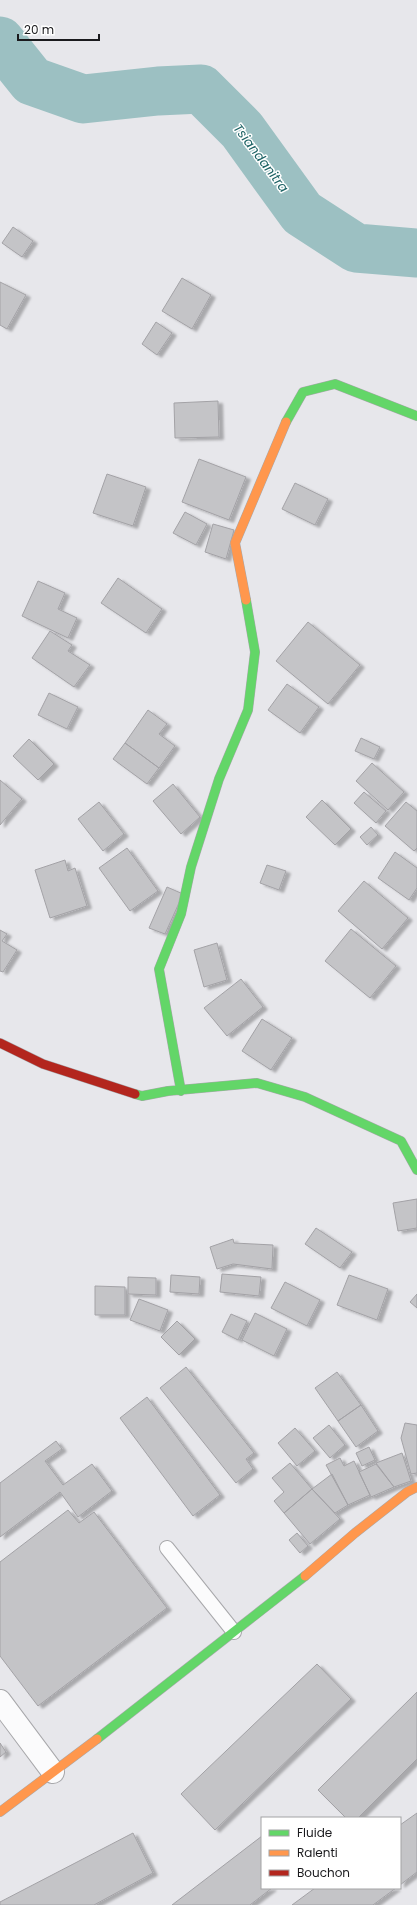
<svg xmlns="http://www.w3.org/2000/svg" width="417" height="1905" font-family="Poppins,sans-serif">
  <defs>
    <filter id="shadow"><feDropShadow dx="4.5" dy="2.5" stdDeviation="1" flood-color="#0004"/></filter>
  </defs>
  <rect width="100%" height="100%" fill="#e7e7eb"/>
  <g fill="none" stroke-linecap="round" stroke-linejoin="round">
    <!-- river -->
    <path stroke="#9cc0c2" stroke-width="49" d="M0,41L32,81L83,99L158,91L201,89L242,130L302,213L356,248L417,253"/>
  </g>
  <!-- building -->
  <path fill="#c4c4c7" stroke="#a3a2a6" filter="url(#shadow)" d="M13,227L33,241L22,257L2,243Z
    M182,278L211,295L192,329L162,311Z
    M0,282L26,295L7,329L0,325Z
    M156,322L172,333L157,355L142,344Z
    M218,401L219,437L175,438L174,403Z
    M199,459L246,477L229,520L182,502Z
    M107,474L146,487L133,526L93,513Z
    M295,483L328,499L315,525L282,509Z
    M185,512L207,524L196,545L173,533Z
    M213,524L234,530L226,559L205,552Z
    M118,578L162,609L146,633L101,603Z
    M38,581L65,593L58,609L77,618L68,638L22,616Z
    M308,622L360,665L328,704L276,661Z
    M50,631L72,645L68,651L90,665L74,687L32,658Z
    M287,684L319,707L300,733L268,710Z
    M49,693L78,707L67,729L38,715Z
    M148,710L167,724L159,734L175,746L159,768L125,743Z
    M361,738L380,747L374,759L355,751Z
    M29,739L54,764L38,780L13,756Z
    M125,743L159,768L147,784L113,759Z
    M372,763L404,792L388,810L356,781Z
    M0,780L22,799L0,825Z
    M173,784L200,817L181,834L153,801Z
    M364,792L386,811L376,823L354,803Z
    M322,800L351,829L335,845L306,817Z
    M99,802L124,834L103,851L78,819Z
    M406,802L417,811V848L414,851L385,826Z
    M371,827L378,835L367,845L360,837Z
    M127,848L158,891L130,911L99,868Z
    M395,852L417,868V888L409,900L378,878Z
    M65,860L68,871L75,868L87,906L50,918L35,870Z
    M267,865L286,871L279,890L260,883Z
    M364,881L408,918L382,949L338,911Z
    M167,887L183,894L165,934L149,928Z
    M351,929L396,966L370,998L325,961Z
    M0,930L7,934L2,941L17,950L3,972L0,971Z
    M217,943L227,980L204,987L194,950Z
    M241,979L263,1007L227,1036L204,1008Z
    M262,1019L292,1038L271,1070L242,1051Z
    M417,1199V1228L398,1231L393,1203Z
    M316,1228L352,1252L340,1268L305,1244Z
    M233,1239L234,1243L273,1245L272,1269L233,1264L217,1269L210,1247Z
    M222,1274L261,1277L259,1296L220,1292Z
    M171,1275L200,1277L199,1294L170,1292Z
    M349,1275L388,1289L377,1320L337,1305Z
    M128,1277L156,1278V1295L128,1294Z
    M285,1282L320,1300L307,1326L271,1308Z
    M95,1286L125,1287V1315H95Z
    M417,1294V1308L410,1302Z
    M139,1299L168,1310L160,1331L130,1320Z
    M255,1313L287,1329L274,1356L242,1340Z
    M231,1314L247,1321L238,1340L222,1332Z
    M177,1321L195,1339L179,1355L161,1337Z
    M186,1367L254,1453L246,1459L253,1469L236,1483L160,1388Z
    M337,1372L361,1405L338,1421L315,1388Z
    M147,1397L220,1495L193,1516L120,1418Z
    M361,1405L378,1431L356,1447L338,1421Z
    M405,1423L417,1425V1473L411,1474L401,1438Z
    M329,1425L345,1445L330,1458L313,1438Z
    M295,1428L315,1451L297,1466L278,1443Z
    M56,1441L62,1449L45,1461L63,1485L92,1464L112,1491L78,1517L60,1492L0,1537V1483Z
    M369,1447L375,1460L362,1466L356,1453Z
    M402,1453L411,1481L394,1487L376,1463Z
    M340,1458L344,1466L354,1461L370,1495L348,1505L326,1465Z
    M290,1463L312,1489L284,1513L274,1501L284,1492L272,1478Z
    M376,1464L394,1487L371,1497L359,1472Z
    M332,1474L348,1505L335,1513L312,1489Z
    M312,1489L340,1519L310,1544L284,1513Z
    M68,1510L79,1523L94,1512L167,1608L38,1706L0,1656V1562Z
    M297,1533L308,1546L300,1553L289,1540Z
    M317,1664L351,1699L215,1830L181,1794Z
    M417,1692V1759L358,1818H346L318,1790Z
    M0,1743L6,1752L0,1757Z
    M417,1813V1872L400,1885V1825Z
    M133,1833L153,1873L94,1905H0V1902Z
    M262,1836V1888H272L250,1905H172Z
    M315,1888H396L373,1905H292Z"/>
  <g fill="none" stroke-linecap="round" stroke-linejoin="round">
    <defs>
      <path id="lane" d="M167,1548L234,1632"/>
      <path id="street" d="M0,1701L53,1772"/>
      <path id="fast" d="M286,422L303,392L335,384L417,416
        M181,1091L159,969L181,914L191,867L219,779L248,710L255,652L246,600
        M135,1094L142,1096L168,1091L257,1083L305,1097L401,1141L417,1170
        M97,1739L305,1576"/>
      <path id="slow" d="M246,600L235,543L286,422
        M305,1576L355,1533L407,1492L417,1487
        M0,1812L97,1739"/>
      <path id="jam" d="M0,1043L43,1064L135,1094"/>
    </defs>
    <!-- lane casing -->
    <use href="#lane" stroke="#a8a8ab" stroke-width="16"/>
    <!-- street casing -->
    <use href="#street" stroke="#a8a8ab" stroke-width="24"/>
    <!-- fast casing -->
    <use href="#fast" stroke="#a8a8ab" stroke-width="10"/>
    <!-- slow casing -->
    <use href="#slow" stroke="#a8a8ab" stroke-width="10"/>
    <!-- jam casing -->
    <use href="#jam" stroke="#a8a8ab" stroke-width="10"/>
    <!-- lane -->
    <use href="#lane" stroke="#fbfbfc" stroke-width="14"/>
    <!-- street -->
    <use href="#street" stroke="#fbfbfc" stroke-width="22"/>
    <!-- fast -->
    <use href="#fast" stroke="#63d668" stroke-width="9"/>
    <!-- slow -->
    <use href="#slow" stroke="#ff974d" stroke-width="9"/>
    <!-- jam -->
    <use href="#jam" stroke="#b3261e" stroke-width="9"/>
  </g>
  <g text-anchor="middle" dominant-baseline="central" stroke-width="3" stroke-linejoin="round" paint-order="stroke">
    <!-- water labels -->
    <g font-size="13" font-style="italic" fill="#1c6264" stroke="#fff">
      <text transform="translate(261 158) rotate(53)">Tsiandanitra</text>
    </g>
  </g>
  <!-- legend -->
  <rect x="261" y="1817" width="140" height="72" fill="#ffffff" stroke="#a3a3a5"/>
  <rect x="269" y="1830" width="20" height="6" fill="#63d668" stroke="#a3a3a5"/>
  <text x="297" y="1837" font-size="12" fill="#1a1a1d">Fluide</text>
  <rect x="269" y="1850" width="20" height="6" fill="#ff974d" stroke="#a3a3a5"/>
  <text x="297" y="1857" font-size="12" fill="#1a1a1d">Ralenti</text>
  <rect x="269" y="1870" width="20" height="6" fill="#b3261e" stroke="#a3a3a5"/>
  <text x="297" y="1877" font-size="12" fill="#1a1a1d">Bouchon</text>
  <!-- scale -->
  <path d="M18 34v6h81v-6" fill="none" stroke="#1a1a1d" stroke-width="2"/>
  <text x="24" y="34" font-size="12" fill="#1a1a1d" stroke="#ffffff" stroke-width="3" paint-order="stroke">20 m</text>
</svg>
